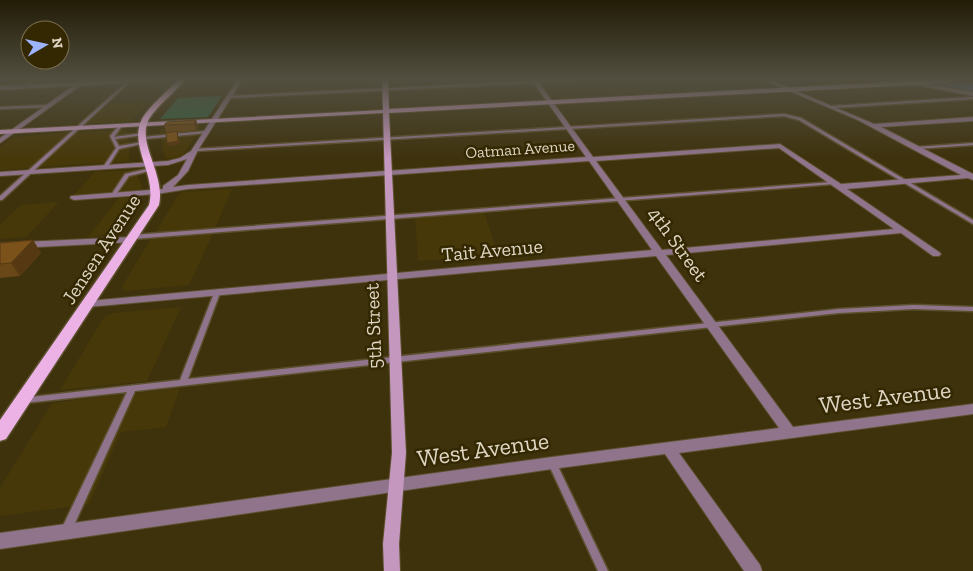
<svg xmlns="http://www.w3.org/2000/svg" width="973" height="571" font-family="'Zilla Slab',serif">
  <rect width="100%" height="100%" fill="#3e320d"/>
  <!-- built -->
  <path fill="#473809" d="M151,102L131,121L84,124L107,104Z
    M200,125L202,126L182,156L166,159L163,152L160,129Z
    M124,130L129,132V161L39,167L77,132Z
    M71,132L30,168L0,170V147L14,137Z
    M135,170L142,187L140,190L73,196L95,172Z
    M232,189L215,228L156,232L178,195L183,192Z
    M135,197L142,199L120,229L109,235L88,237L119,198Z
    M59,202L26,237L0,239V225L21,205Z
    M484,212L498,255L418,261L415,218Z
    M213,234L189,285L126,291L121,288L151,239Z
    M181,307L147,381L60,390L104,317L113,313Z
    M180,388L166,427L121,432L89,504L0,516V488L52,403Z"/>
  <!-- green -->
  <path fill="#356140" d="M222,96L208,117L160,119L178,98Z"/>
  <!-- water -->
  <path fill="#5568ad" d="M901,79H948L973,84V92Z"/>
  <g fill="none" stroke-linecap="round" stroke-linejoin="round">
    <defs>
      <path id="lane" d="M33,79H37L25,88H23V86Z
        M130,79H133L2,200H0V196Z
        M571,79L580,80L578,81L229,98L227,97L229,96Z
        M973,97V99L832,108L830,107L832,106Z
        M50,105V107H49L0,109V107Z
        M784,114L801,118L973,220V224L799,120L784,116L195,151L193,150L195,149Z
        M119,125L122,126L114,137L143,133L145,134L143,135L115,139L119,146L143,142L145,143L119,149L107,168H103V167L116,148L110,136Z
        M206,131L208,132L207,133L143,139L141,138L143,137Z
        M973,143V145L916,149L914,148L916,147Z
        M151,168H153V170L129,176L115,196H111V195L125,174Z
        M832,182H834V184L133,239L130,237L133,235Z
        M217,291L220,293L188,379L839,309L914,305L973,307V311L914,309L839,313L135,391L70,534L66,536L62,534L61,531L62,528L127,392L25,403L22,402L21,400L22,398L180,380L214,293Z
        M552,459L555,460L608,571H598L548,463L549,460Z"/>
      <path id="street" d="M145,79H186L80,86L0,143V138L73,86L0,90V86Z
        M238,79H243L198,150L188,171L173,187L188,185L586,157L531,79H536L593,157L780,144L841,184L961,175L858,120L761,79H768L874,124L973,117V121L881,127L973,174V180L968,178L847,189L939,252L941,254L939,256H933L901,233L666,255L793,427L973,404V414L679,453L760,565L762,571H744L665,454L552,469L0,549V533L552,457L779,428L656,256L88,307L84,306L83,304L88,301L652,250L589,161L188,189L157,194L74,200L70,198L71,196L163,189V186L178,175L187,159L168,165L0,176V172L168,161L180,158L191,151ZM779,148L894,229L662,250L596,161Z
        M961,79L948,83L945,81L949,79Z
        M913,81L973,92V96L911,84Z
        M131,237L135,240L134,242L0,249V243Z"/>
      <path id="secondary" d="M382,79H388L389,109L948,79L951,81L948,83L389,113L406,453L399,544L400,571H384L383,544L392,453L383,113L0,134V130L383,110Z"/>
      <path id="primary" d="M179,79H186C175,92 158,105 149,119C136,143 166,174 159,205L6,439L0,441V420L149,205C157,174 128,146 142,119C149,106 169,90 179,79Z"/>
    </defs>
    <!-- lane casing -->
    <use href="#lane" stroke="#5b502e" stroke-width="3"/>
    <!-- street casing -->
    <use href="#street" stroke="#5b502e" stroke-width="2"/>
    <!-- secondary casing -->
    <use href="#secondary" stroke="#5b502e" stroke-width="2"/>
    <!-- primary casing -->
    <use href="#primary" stroke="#5b502e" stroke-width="3"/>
    <!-- lane -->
    <use href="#lane" fill="#90748c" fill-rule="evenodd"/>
    <!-- street -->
    <use href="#street" fill="#90748c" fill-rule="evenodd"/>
    <!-- secondary -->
    <use href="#secondary" fill="#c497be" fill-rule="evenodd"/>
    <!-- primary -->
    <use href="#primary" fill="#ecb2e5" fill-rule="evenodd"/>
  </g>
  <!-- wall -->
  <path fill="#6a4716" d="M196,120L198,127L196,130L177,132L180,144L168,146L167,143L173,132H166L164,125Z
    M33,240L41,253L20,276L0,278V243Z"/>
  <!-- shaded-wall -->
  <path fill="#563912" d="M196,120L198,127L196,130L194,124Z
    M177,131L180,144L168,146L167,143Z
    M33,240L41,253L20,276L11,263Z"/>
  <!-- building -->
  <path fill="#7b521a" stroke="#563912" d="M196,120L194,124L164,125L167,122Z
    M177,131L178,141L167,143L166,133Z
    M33,240L11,263L0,264V243Z"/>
  <!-- sky -->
  <linearGradient id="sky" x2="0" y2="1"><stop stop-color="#221c07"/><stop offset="0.5" stop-color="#524f40"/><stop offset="1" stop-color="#524f40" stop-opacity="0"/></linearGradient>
  <rect width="973" height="159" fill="url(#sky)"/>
  <g text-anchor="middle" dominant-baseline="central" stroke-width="5" stroke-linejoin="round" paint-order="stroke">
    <!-- far-street labels -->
    <g font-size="16" fill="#ded6c3" stroke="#342802">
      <text transform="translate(520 149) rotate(-4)">Oatman Avenue</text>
    </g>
    <!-- street labels -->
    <g font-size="20" fill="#ded6c3" stroke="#342802">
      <text transform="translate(678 244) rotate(54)">4th Street</text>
      <text transform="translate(101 249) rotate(-57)">Jensen Avenue</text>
      <text transform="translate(492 250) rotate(-5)">Tait Avenue</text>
      <text transform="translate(373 326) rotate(-92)">5th Street</text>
    </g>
    <!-- near-street labels -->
    <g font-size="24" fill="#ded6c3" stroke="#342802">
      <text transform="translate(885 397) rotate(-7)">West Avenue</text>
      <text transform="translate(483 449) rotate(-8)">West Avenue</text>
    </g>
  </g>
  <!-- north arrow -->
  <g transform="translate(45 45) rotate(81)"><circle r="24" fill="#342802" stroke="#786e4f"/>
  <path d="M0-4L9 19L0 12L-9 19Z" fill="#9db4fd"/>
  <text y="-8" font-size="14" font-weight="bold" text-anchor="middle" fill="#ded6c3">N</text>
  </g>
</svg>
